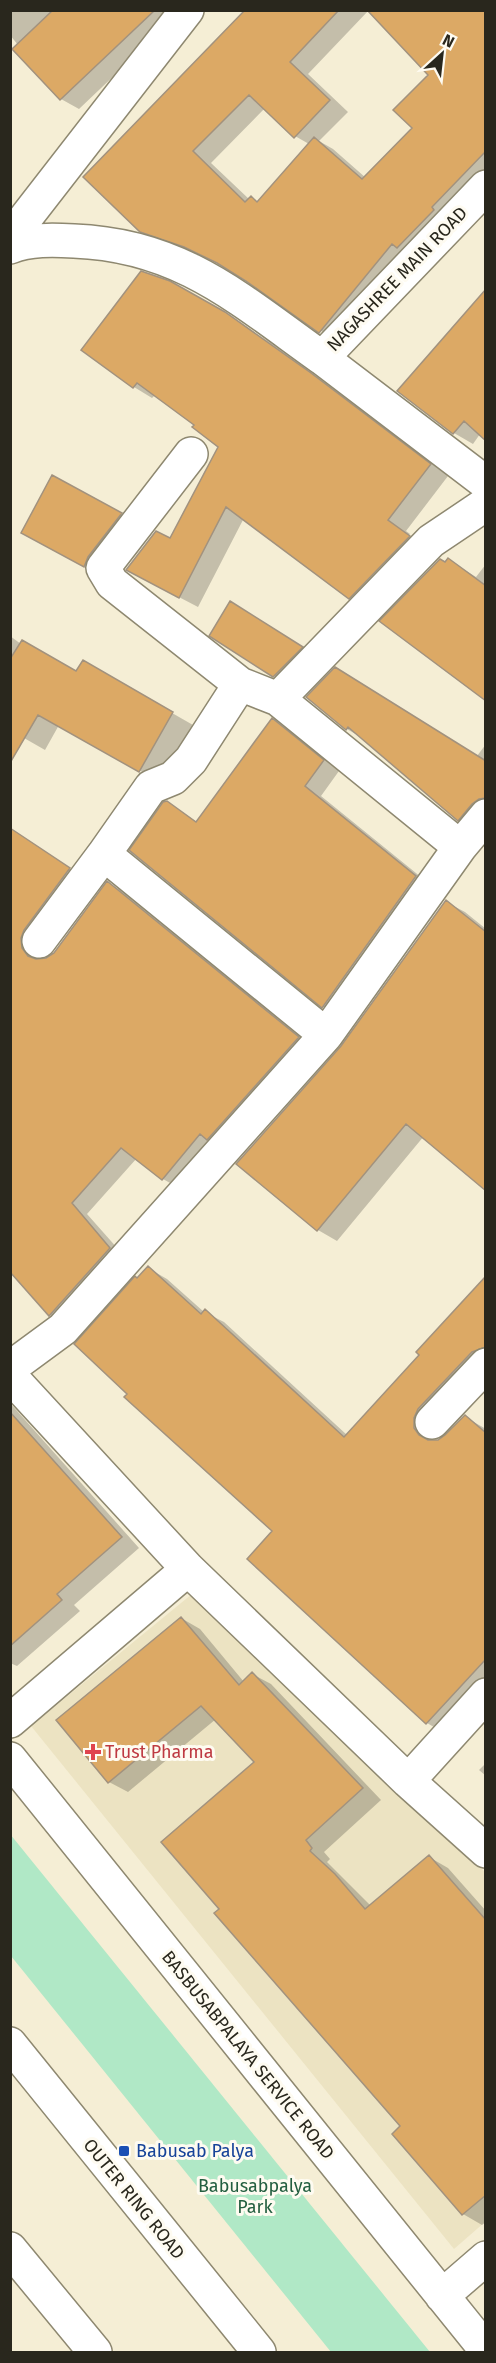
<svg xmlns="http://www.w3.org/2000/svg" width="496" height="2363" font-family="'Fira Sans',sans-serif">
  <rect width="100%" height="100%" fill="#f5eed5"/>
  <!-- built -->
  <path fill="#ece3c2" d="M192,1594L485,1872V2222L454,2249L31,1726Z"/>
  <!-- green -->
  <path fill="#b0e8c6" d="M10,1834L430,2352H331L11,1956Z"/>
  <!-- shadow -->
  <path fill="#0003" fill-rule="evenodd" d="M10,10H182V11L79,109L61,99L10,35Z
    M247,10H369L308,74L348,112L319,141L333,149L366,178L414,128L430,75L486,10V191L339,343L232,270L205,257L161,242L141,231ZM265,108L295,136L309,144L258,202L251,198L250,200L211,163Z
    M217,308L271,343L330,386L448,476L406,531L410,534L349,597L244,518L198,607L129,571L170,540L220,446L196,425L155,395L152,398L134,387L83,350Z
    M486,316L480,434L473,444L454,433L399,391Z
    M53,477L138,524L102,575L41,542Z
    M412,536L427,547L369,608L351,598Z
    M449,560L476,577L486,564V699L446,564Z
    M248,613L319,658L292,686L274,676Z
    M10,636L21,644L77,674L83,662L193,725L160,782L59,725L45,750L10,730Z
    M308,697L477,756L486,744V822L477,831L458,820L364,739L347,729Z
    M272,720L289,730L339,771L321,796L432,886L340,1016L323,1007L131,850L167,802L197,822Z
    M10,829L85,879L37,948L39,961L46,960L55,954L108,883L124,892L314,1047L179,1188L163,1179L137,1158L87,1214L126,1258L66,1324L50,1315L10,964Z
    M446,902L465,912L486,929V1189L424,1136L337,1241L318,1230L238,1164L342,1047Z
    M148,1268L167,1279L204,1312L224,1322L347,1435L421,1355L486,1278V1369L432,1430L433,1440L437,1442L447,1436L465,1417L486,1429V1690L446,1734L427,1723L274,1531L130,1394L138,1279Z
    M10,1403L139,1548L74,1605L80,1611L17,1666L10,1663Z
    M181,1618L200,1629L244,1682L252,1674L271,1684L381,1800L324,1852L330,1859L327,1862L371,1906L429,1857L448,1868L486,1911V2222L482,2225L463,2214L402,2126L221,1909L256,1762L216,1719L128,1792L109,1782Z
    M486,1763V1776L479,1770Z"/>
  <!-- building -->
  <path fill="#dca965" stroke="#a2927e" stroke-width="1.5" d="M53,10H155L60,100L12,49Z
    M245,10H339L290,62L330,100L294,138L249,95L193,151L245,202L251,196L257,202L314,137L362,179L412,128L393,110L428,75L367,10H486V151L432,207L434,210L397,248L392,244L319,333L246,281L217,263L184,247L140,232L83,177Z
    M141,271L170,281L225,312L311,373L431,464L388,520L410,536L349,599L226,507L179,598L126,570L156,531L170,538L218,447L192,427L194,425L137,383L133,388L81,350Z
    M486,289V441L464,421L453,434L397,391Z
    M52,475L122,513L88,557L84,567L21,533Z
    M448,558L486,586V701L379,621L440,559L445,562Z
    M230,601L303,647L273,677L209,636Z
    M22,640L76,671L83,660L173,712L139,772L38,715L10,763V659Z
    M335,667L486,761V798L479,799L472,804L458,821L348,727L346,730L306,697Z
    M272,718L324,760L305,786L416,876L322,1008L129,850L163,802L167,801L196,822Z
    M10,828L70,868L24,930L21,938L22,948L28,956L36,959L46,958L54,953L107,881L299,1037L207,1140L200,1134L162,1180L121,1148L72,1203L110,1248L49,1316L10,1272Z
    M446,900L486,932V1191L406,1124L317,1231L236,1164L341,1046Z
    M148,1266L201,1314L205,1309L344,1437L419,1355L416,1352L486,1276V1347L472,1352L418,1409L414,1418V1428L419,1435L428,1440H438L445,1435L465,1415L486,1433V1659L426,1724L247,1559L272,1531L124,1397L127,1394L74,1344L135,1276L137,1278Z
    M10,1412L122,1537L57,1594L62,1600L10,1646Z
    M181,1617L239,1685L252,1672L363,1788L306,1840L312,1848L310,1851L335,1874L365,1909L429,1855L486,1920V2195L462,2215L392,2134L400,2126L214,1913L219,1909L161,1842L254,1762L201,1706L108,1783L56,1720Z"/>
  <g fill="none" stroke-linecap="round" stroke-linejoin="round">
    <defs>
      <path id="minor" d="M10,238L187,10
        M10,247C29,239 54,240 74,241C181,245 239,299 322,358L486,187
        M322,358L486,483
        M191,454L103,568L112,583L240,684
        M278,699L460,847
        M39,941L104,854
        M326,1035L460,847L486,816
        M10,1368L63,1329L326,1035L104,854L151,787L173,778L191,760L240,684L278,699L431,541L486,504
        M10,1376L188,1569L408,1781L486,1851
        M432,1422L486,1365
        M10,1721L188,1569
        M10,1759L486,2350
        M408,1781L486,1695
        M442,2296L486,2258"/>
      <path id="highway" d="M10,2044L259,2352
        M10,2249L95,2352"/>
    </defs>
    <!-- minor casing -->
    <use href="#minor" stroke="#8e8870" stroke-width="36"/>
    <!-- highway casing -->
    <use href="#highway" stroke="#8e8870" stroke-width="36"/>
    <!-- minor -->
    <use href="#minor" stroke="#fff" stroke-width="33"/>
    <!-- highway -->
    <use href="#highway" stroke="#fff" stroke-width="33"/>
  </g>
  <!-- markers -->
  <path fill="#e0444e" stroke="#fefbf1" stroke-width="2" d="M90 1743h6v6h6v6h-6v6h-6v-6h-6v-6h6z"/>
  <rect fill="#1a4fb4" stroke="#fefbf1" stroke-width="2" x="118" y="2145" width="12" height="12" rx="3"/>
  <g text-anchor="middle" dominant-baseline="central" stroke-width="6" stroke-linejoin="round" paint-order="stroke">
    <!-- street labels -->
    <g font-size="18" fill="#29271d" stroke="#fefbf1">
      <text transform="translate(397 279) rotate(-46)">NAGASHREE MAIN ROAD</text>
      <text transform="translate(248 2055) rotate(51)">BASBUSABPALAYA SERVICE ROAD</text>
      <text transform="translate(134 2199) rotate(51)">OUTER RING ROAD</text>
    </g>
    <!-- health labels -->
    <g font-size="18" fill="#be3a42" stroke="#fefbf1" text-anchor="start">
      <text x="105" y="1752">Trust Pharma</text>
    </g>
    <!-- transit labels -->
    <g font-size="18" fill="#164399" stroke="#fefbf1" text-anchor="start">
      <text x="136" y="2151">Babusab Palya</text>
    </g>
    <!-- park labels -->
    <g font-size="18" fill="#245f40" stroke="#fefbf1">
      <text x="255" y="2186">Babusabpalya<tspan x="255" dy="21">Park</tspan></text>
    </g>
  </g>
  <!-- border -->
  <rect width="496" height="2363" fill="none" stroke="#29271d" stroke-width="24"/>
  <!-- north arrow -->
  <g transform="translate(442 54) rotate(27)" stroke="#fefbf1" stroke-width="4.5" paint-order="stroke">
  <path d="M0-4.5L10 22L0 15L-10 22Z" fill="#29271d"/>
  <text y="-9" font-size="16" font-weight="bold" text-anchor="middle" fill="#29271d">N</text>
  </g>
</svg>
